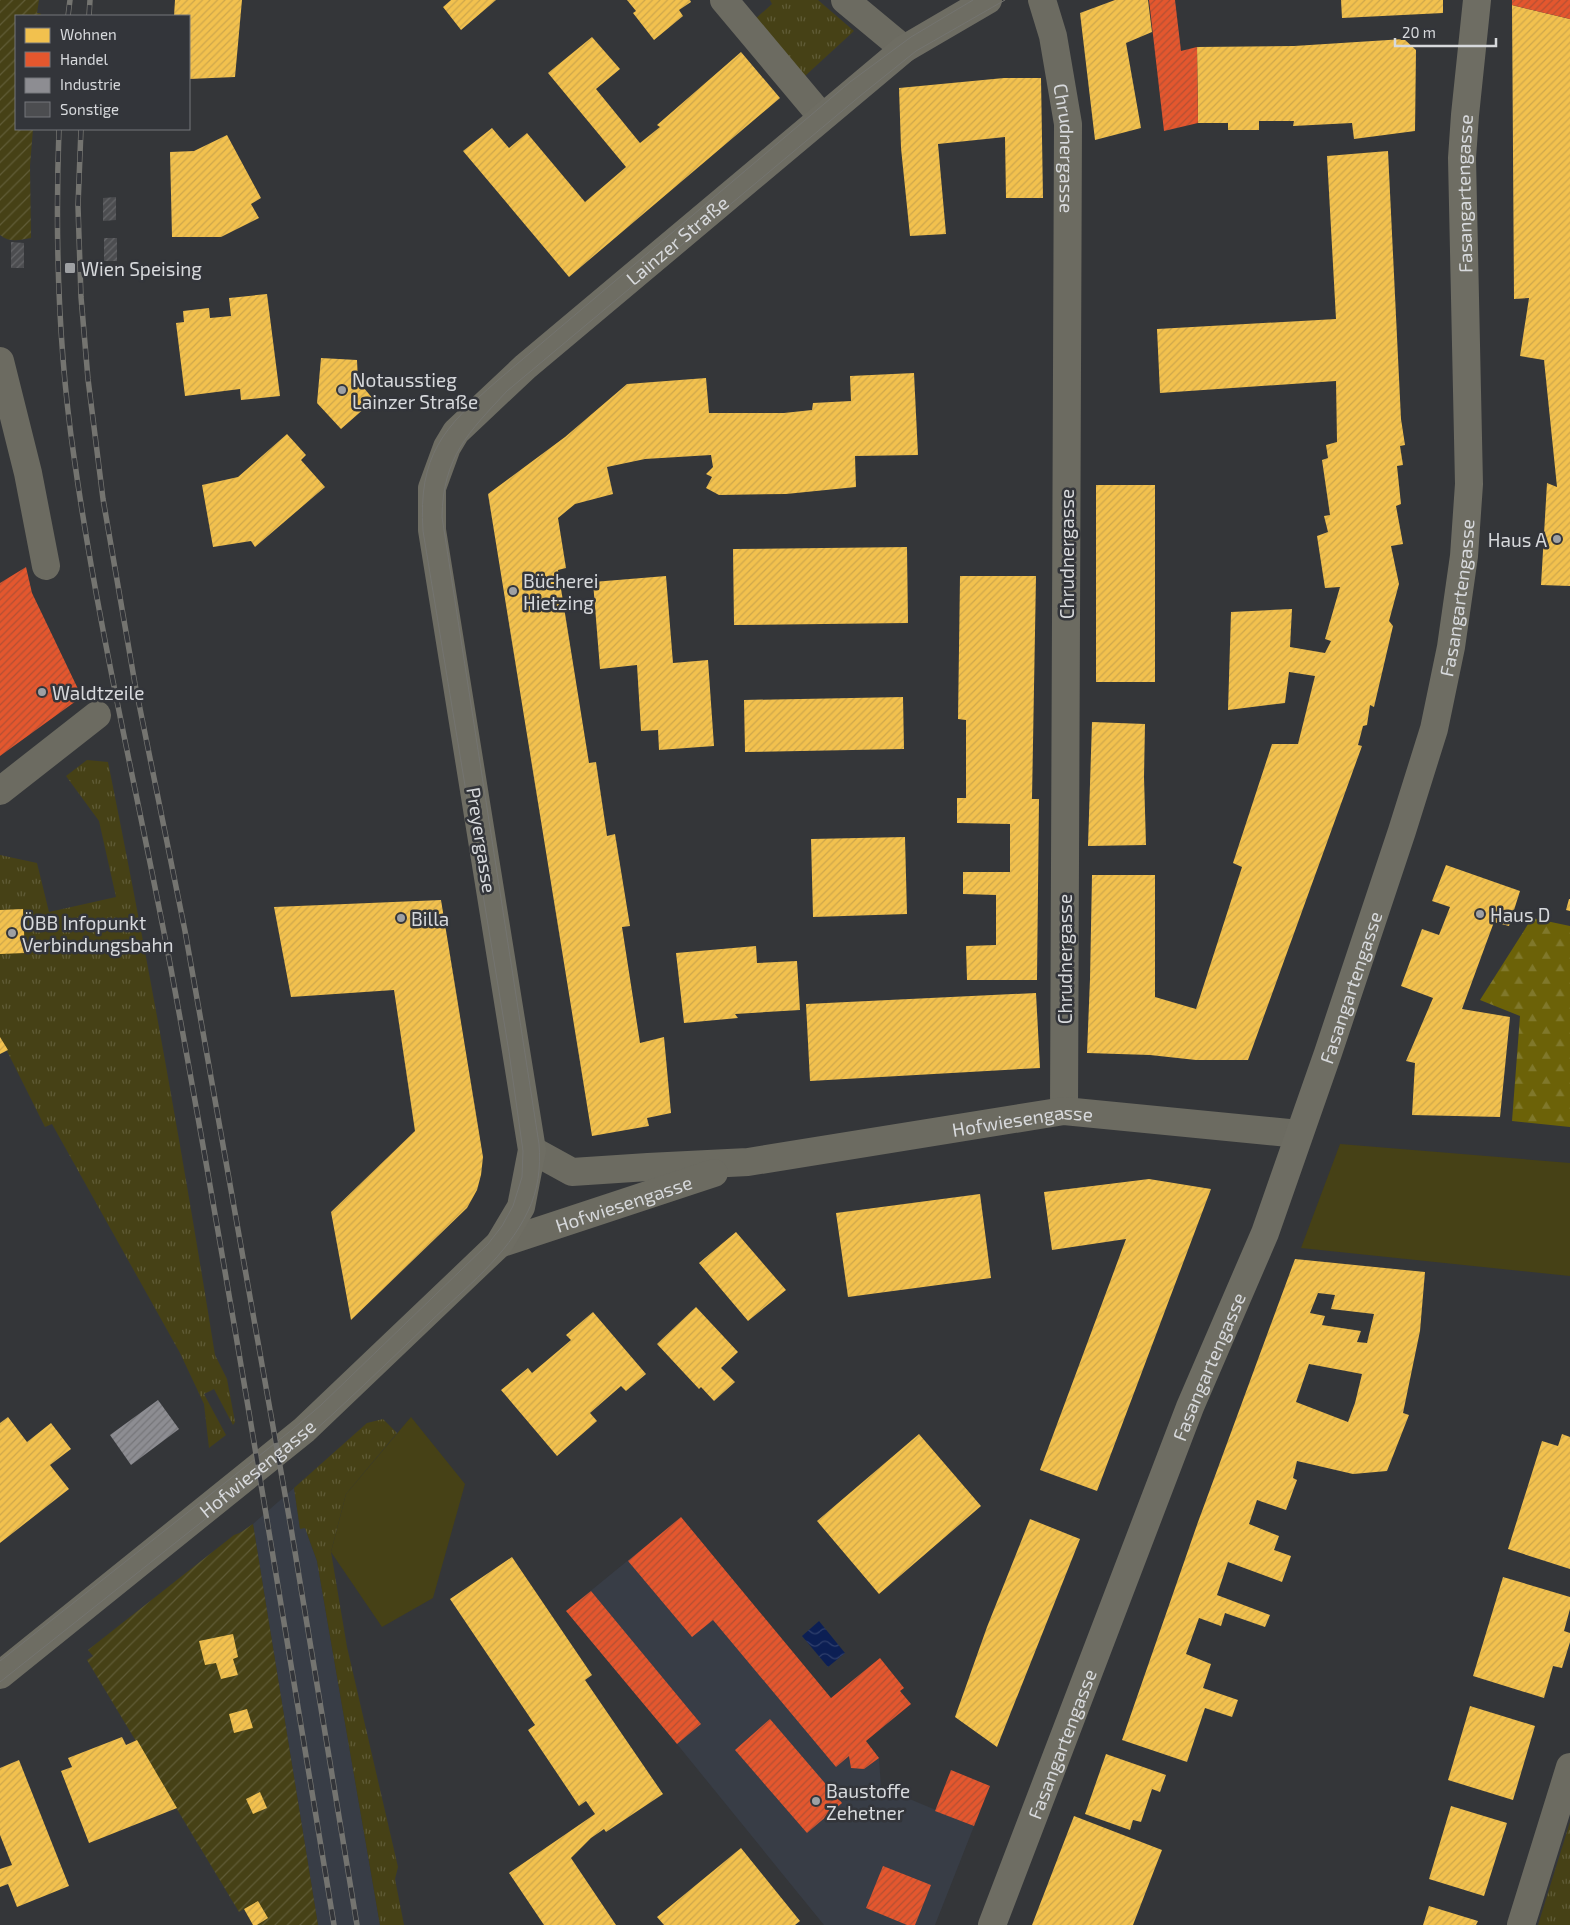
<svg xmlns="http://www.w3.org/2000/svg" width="1570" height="1925" font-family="'Exo 2',sans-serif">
  <defs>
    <pattern id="grass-tufts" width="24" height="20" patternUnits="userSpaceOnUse" patternTransform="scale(1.25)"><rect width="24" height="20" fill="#464116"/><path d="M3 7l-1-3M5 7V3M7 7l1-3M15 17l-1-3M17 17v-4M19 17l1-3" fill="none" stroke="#605c37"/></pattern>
    <pattern id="forest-firs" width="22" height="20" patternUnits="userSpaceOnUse" patternTransform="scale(1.25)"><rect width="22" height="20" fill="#6c6208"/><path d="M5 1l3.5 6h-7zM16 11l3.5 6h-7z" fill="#80782b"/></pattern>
    <pattern id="garden-furrows" width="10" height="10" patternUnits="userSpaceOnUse" patternTransform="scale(1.25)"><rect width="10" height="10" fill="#464116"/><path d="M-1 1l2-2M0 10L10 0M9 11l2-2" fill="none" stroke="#605c37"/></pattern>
    <pattern id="water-waves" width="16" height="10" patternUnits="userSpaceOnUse" patternTransform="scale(1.25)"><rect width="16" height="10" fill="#0c1f54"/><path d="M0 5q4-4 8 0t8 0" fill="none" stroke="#2f3f6c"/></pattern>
    <pattern id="homes-hatch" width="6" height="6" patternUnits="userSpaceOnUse" patternTransform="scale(1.25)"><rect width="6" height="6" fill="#f2c14e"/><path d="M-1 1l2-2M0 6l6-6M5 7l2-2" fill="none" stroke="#cea74c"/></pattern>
    <pattern id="shops-hatch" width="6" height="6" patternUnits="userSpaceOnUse" patternTransform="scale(1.25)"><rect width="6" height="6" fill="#e4572e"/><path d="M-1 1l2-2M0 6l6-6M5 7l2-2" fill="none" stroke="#b35034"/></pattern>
    <pattern id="industry-hatch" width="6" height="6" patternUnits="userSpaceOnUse" patternTransform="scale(1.25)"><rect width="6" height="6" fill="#8d8d92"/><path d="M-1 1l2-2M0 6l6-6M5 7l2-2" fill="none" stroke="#76767a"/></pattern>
    <pattern id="building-hatch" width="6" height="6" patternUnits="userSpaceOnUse" patternTransform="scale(1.25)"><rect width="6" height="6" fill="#4c4d50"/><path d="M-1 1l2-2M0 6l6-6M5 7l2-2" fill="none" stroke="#656669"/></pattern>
  </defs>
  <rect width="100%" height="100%" fill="#343639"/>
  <!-- built -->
  <path fill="#383d46" d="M294,1488L300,1528H305L317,1561L380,1925H318L253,1524Z
    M681,1517L879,1758L881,1787L974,1826L935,1925H824L677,1744L566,1611Z"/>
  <!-- grass -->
  <path fill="url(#grass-tufts)" d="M770,0H818L854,31L805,76L754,20L772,4Z
    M87,760L108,762C148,959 183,1156 215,1355L227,1379L235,1422L233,1425L214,1389L204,1394L226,1435L209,1448L204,1404L180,1353L52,1124L45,1127L0,1037V855L37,863L49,912L116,897L99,821L66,776Z
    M383,1419L397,1433L346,1494L331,1552L347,1647L398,1867L395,1879L404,1925H380L317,1561L305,1528L300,1529L294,1488L367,1423Z
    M1570,1822V1925H1538Z"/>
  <!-- forest -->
  <path fill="url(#forest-firs)" d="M1532,918L1570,926V1127L1512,1121L1520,1016L1480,1000Z"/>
  <!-- park -->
  <path fill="#464116" d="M1340,1144L1570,1163V1276L1301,1248Z
    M411,1417L465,1484L433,1598L382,1627L331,1552L346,1494Z"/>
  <!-- garden -->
  <path fill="url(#garden-furrows)" d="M0,0H39L37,13H40L42,16H16V129H33L30,166L31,238C19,240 10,243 0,235Z
    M253,1524L318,1925H253L244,1909L239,1912L87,1660L93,1656L88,1650L234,1535C242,1533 246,1528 253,1524Z"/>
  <!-- water -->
  <path fill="url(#water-waves)" d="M819,1621L845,1653L828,1667L802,1636Z"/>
  <!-- homes -->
  <path fill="url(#homes-hatch)" fill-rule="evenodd" d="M175,0H242L235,77L189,79V16H174Z
    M451,0H496L461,30L443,7Z
    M627,0H690L691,2L679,10L683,16L654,40L633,13L636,11Z
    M1115,0H1148L1152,32L1126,43L1141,128L1095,140L1080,13Z
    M1341,0H1443V13L1342,18Z
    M1512,5L1570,19V586L1541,585L1547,483L1557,487L1544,360L1520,356L1529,298L1514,299Z
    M592,37L620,69L596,89L640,143L660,127L657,125L741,52L780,98L569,277L463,151L492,128L509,148L527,133L585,202L626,167L548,73Z
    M1404,39L1416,50L1415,131L1354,139L1352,123L1293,126L1294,121H1259V130H1228V123H1198L1197,47L1294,46Z
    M1004,78H1041L1043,198H1006L1005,137L938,144L946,234L910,236L901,148L899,88Z
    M227,135L261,198L251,204L259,218L221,237H172L170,152L194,151Z
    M1388,151L1401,419L1405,445L1400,446L1403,465L1397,466L1401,504L1396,506L1403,544L1391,546L1399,584L1389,621L1393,626L1374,707L1370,705L1367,725L1363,726L1358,745L1362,746L1248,1060H1196L1150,1055L1087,1053L1090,979L1092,875H1155V997L1196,1009L1242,867L1233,863L1272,744H1298L1315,676L1289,672L1285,703L1228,710L1231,612L1292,609L1290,647L1325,653L1331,641L1325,639L1340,587L1325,588L1317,536L1328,532L1324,516L1330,515L1322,460L1328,458L1326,445L1337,442L1336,381L1160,393L1157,329L1336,319L1327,156Z
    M267,294L280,396L241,400L240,389L185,396L176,323L184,322L183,311L209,308L210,318L231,316L229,298Z
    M321,358L357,360L358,381L374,400L341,429L317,403Z
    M914,373L918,455L855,456L856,487L786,494L719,495L706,488L712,477L706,474L713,467L711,455L645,459L607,467L613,494L575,504L558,518L566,568L558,570L589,763L596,762L607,836L615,834L630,926L622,927L640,1043L664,1037L671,1113L647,1118L649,1126L592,1136L488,494L565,437L627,384L706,378L709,413H784L812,410L813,403L851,401L850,376Z
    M287,434L306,455L301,460L325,487L255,547L251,541L213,547L202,485L238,477Z
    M1096,485H1155V682H1096Z
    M907,547L908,623L734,625L733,549Z
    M666,576L673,663L708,660L714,746L659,750L658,730L641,731L637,665L600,669L593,582Z
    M960,576H1036L1032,799H1039L1037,980H967L966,946L996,945V895L963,894V872H1010V824L957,823V798H966V720L958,719Z
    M903,697L904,749L745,752L744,700Z
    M1092,722L1145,724L1144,777L1146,845L1088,846Z
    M905,837L907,914L813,917L811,839Z
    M1446,865L1520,891L1509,926L1494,922L1462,1009L1510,1017L1500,1117L1412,1115L1415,1063L1406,1061L1433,998L1401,986L1422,929L1439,935L1450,907L1432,901Z
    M1569,899H1570V911L1566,910Z
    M441,900L483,1157L481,1175L477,1190L467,1208L351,1320L331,1212L415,1131L394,990L291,997L274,907Z
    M23,909L25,953L0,954V910Z
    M756,946L757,963L797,961L800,1010L735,1014L738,1018L684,1023L676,953Z
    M1036,993L1040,1068L810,1081L806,1004Z
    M0,1037L8,1050L0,1054Z
    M1149,1179L1211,1189L1097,1491L1040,1470L1126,1239L1052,1250L1044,1192Z
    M980,1194L991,1278L848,1297L836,1213Z
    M736,1232L786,1290L748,1321L699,1263Z
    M1295,1259L1425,1272L1420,1331L1403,1413L1409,1415L1387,1471L1353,1474L1297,1461L1293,1478L1297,1480L1286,1510L1257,1500L1249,1524L1279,1536L1274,1550L1291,1556L1282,1582L1228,1562L1217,1595L1270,1615L1265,1627L1225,1613L1221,1626L1199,1618L1186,1654L1211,1664L1203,1688L1238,1700L1232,1717L1205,1708L1187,1762L1122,1740L1198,1522ZM1318,1293L1335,1295L1331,1309L1374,1314L1367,1343L1357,1342L1361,1331L1322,1325L1325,1316L1310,1313ZM1309,1364L1362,1374L1355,1403L1348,1422L1296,1402Z
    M696,1307L738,1352L721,1368L735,1382L714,1401L701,1387L699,1389L657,1344Z
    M593,1312L646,1374L626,1391L621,1386L590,1413L597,1421L557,1456L501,1390L528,1368L532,1373L571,1340L566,1335Z
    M8,1417L27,1442L51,1423L71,1449L50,1465L69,1489L0,1543V1423Z
    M919,1434L981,1506L879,1594L817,1521Z
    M1562,1434L1570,1437V1569L1508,1549L1542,1441L1558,1446Z
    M1030,1519L1080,1539L997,1747L955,1717L987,1627Z
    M512,1557L592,1675L585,1680L663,1794L606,1832L604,1829L591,1838L571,1858L616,1925H544L509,1873L595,1814L586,1801L579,1806L528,1730L535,1725L450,1599Z
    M1503,1577L1570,1597V1609L1564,1631L1570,1633V1642L1562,1668L1553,1666L1544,1698L1473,1676Z
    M233,1634L238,1657L233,1659L238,1675L221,1679L216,1663L205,1665L199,1641Z
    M1470,1706L1535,1726L1513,1800L1448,1780Z
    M247,1709L253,1728L234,1733L229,1714Z
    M122,1737L126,1745L137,1740L177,1808L89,1843L61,1771L72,1767L68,1758Z
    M1106,1754L1166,1775L1160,1792L1152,1789L1141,1822L1133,1820L1130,1830L1085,1814Z
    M19,1760L69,1886L17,1907L8,1884L0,1887V1869L12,1865L0,1835V1768Z
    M260,1792L267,1808L253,1814L246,1799Z
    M1451,1806L1507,1823L1484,1896L1429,1879Z
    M1074,1816L1162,1850L1133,1925H1032Z
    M741,1848L800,1921L795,1925H664L657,1917Z
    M258,1901L268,1918L257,1925H253L244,1909Z
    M1429,1906L1478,1921L1476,1925H1423Z"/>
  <!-- shops -->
  <path fill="url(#shops-hatch)" d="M1149,0H1175L1181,51L1197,47L1198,123L1164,131Z
    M1512,0H1570V19L1512,5Z
    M26,567L32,593L79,691L76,701L0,756V583Z
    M681,1517L831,1698L880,1658L904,1688L900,1691L911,1704L866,1741L879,1758L864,1769L851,1768L849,1756L836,1767L713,1620L692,1637L628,1561Z
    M591,1591L701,1724L677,1744L566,1611Z
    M770,1719L842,1803L807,1833L735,1750Z
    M951,1770L990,1786L974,1826L935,1811Z
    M883,1866L931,1885L915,1925H907L866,1908Z"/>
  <!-- industry -->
  <path fill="url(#industry-hatch)" d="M158,1400L179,1429L131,1465L110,1435Z"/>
  <!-- building -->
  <path fill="url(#building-hatch)" d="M116,197V220L103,221V198Z
    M104,238H117V261H104Z
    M11,242L24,243V268H11Z"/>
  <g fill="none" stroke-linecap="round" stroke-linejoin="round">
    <!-- minor -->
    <g stroke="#6c6b61" stroke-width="28">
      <path d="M724,0L822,117"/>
      <path d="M845,0L904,49"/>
      <path id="s1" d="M1042,0L1053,36L1068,124L1064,1111"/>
      <path d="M0,361L28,473L46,566"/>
      <path d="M0,791L97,715"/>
      <path id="s2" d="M532,1150L572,1172L648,1167L748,1162L1064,1111L1299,1134"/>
      <path id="s3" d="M499,1244L714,1173"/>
      <path d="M1521,1925L1570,1767"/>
    </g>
    <!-- secondary -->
    <g stroke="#6e6d63" stroke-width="28">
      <path id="s4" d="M0,1675L304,1430L499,1244L521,1207L532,1150L432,530V488L447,447L456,432L525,367L891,60L904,49L988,0"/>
      <path id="s5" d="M992,1925L1190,1407L1265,1233L1328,1053L1402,831L1434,729L1451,647L1464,556L1469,484L1462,158L1465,115L1477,0"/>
    </g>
    <!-- tram -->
    <path stroke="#747470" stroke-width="1" d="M0,1661L293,1429L321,1405L488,1244L502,1226L513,1206L522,1177L523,1151L509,1052L423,531C418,455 443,428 497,381L850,82L911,37L973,0
      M0,1682L296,1447C342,1407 386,1364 430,1322C465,1288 507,1256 528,1211C538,1191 541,1167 539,1144L442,517C443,457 468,433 507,391L860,96L916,51L1005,0"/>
    <defs>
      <path id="rail" d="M68,16L70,0
        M89,16L90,0
        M59,129C55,238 58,348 74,457C98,629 139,799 171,969C230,1287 281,1606 334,1925
        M81,129L78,206L81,297L88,379L103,499L135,684L185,931L291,1528L357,1925"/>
    </defs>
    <!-- rail casing -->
    <use href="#rail" stroke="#747470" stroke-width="5.5"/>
    <!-- rail -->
    <use href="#rail" stroke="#33353a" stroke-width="4" stroke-dasharray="11" stroke-linecap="butt"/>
  </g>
  <!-- markers -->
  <g fill="#9ea0a3" stroke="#33353a" stroke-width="2">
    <rect x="64" y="262" width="12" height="12" rx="2.5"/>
    <circle cx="342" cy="390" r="5"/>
    <circle cx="1557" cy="539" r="5"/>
    <circle cx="513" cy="591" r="5"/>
    <circle cx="42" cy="692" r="5"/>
    <circle cx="1480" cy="914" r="5"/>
    <circle cx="401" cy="918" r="5"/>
    <circle cx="12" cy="933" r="5"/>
    <circle cx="816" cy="1801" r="5"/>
  </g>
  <g text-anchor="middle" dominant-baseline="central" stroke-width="5" stroke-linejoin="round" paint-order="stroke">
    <!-- street labels -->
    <g font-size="19" fill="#d7d9dc" stroke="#33353a">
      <text stroke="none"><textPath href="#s1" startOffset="151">Chrudnergasse</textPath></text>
      <text stroke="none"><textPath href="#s5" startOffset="1814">Fasangartengasse</textPath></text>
      <text stroke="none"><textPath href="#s4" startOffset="1785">Lainzer Straße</textPath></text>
      <text transform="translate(1066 554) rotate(-90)">Chrudnergasse</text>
      <text stroke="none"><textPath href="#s5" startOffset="1409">Fasangartengasse</textPath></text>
      <text transform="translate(482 840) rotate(81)">Preyergasse</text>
      <text transform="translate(1064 959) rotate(-90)">Chrudnergasse</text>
      <text stroke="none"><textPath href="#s5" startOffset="1004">Fasangartengasse</textPath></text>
      <text stroke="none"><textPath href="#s2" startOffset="500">Hofwiesengasse</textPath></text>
      <text stroke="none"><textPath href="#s3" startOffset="131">Hofwiesengasse</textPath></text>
      <text stroke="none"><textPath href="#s5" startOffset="599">Fasangartengasse</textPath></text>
      <text stroke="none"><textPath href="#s4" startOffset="330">Hofwiesengasse</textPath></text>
      <text stroke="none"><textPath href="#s5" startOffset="194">Fasangartengasse</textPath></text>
    </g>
    <!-- poi labels -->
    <g font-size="19" fill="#d7d9dc" stroke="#33353a" text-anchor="start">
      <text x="81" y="268">Wien Speising</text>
      <text x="352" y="379">Notausstieg<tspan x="352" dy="22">Lainzer Straße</tspan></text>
      <text x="1547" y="539" text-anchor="end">Haus A</text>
      <text x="523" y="580">Bücherei<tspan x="523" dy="22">Hietzing</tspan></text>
      <text x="52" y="692">Waldtzeile</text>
      <text x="1490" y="914">Haus D</text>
      <text x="411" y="918">Billa</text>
      <text x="22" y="922">ÖBB Infopunkt<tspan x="22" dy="22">Verbindungsbahn</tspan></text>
      <text x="826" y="1790">Baustoffe<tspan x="826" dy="22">Zehetner</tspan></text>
    </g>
  </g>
  <!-- legend -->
  <rect x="15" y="15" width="175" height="115" fill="#33353a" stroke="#75777b"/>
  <rect x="25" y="28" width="25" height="15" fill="#f2c14e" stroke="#75777b"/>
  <text x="60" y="40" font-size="15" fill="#d7d9dc">Wohnen</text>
  <rect x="25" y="52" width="25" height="15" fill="#e4572e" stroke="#75777b"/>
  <text x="60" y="65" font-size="15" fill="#d7d9dc">Handel</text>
  <rect x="25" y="78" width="25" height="15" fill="#8d8d92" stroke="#75777b"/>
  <text x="60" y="90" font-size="15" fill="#d7d9dc">Industrie</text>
  <rect x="25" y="102" width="25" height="15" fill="#4c4d50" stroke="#75777b"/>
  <text x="60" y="115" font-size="15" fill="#d7d9dc">Sonstige</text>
  <!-- scale -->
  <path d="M1395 38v8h101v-8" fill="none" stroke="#d7d9dc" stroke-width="2.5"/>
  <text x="1402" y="38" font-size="15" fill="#d7d9dc" stroke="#33353a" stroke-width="4" paint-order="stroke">20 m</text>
</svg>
